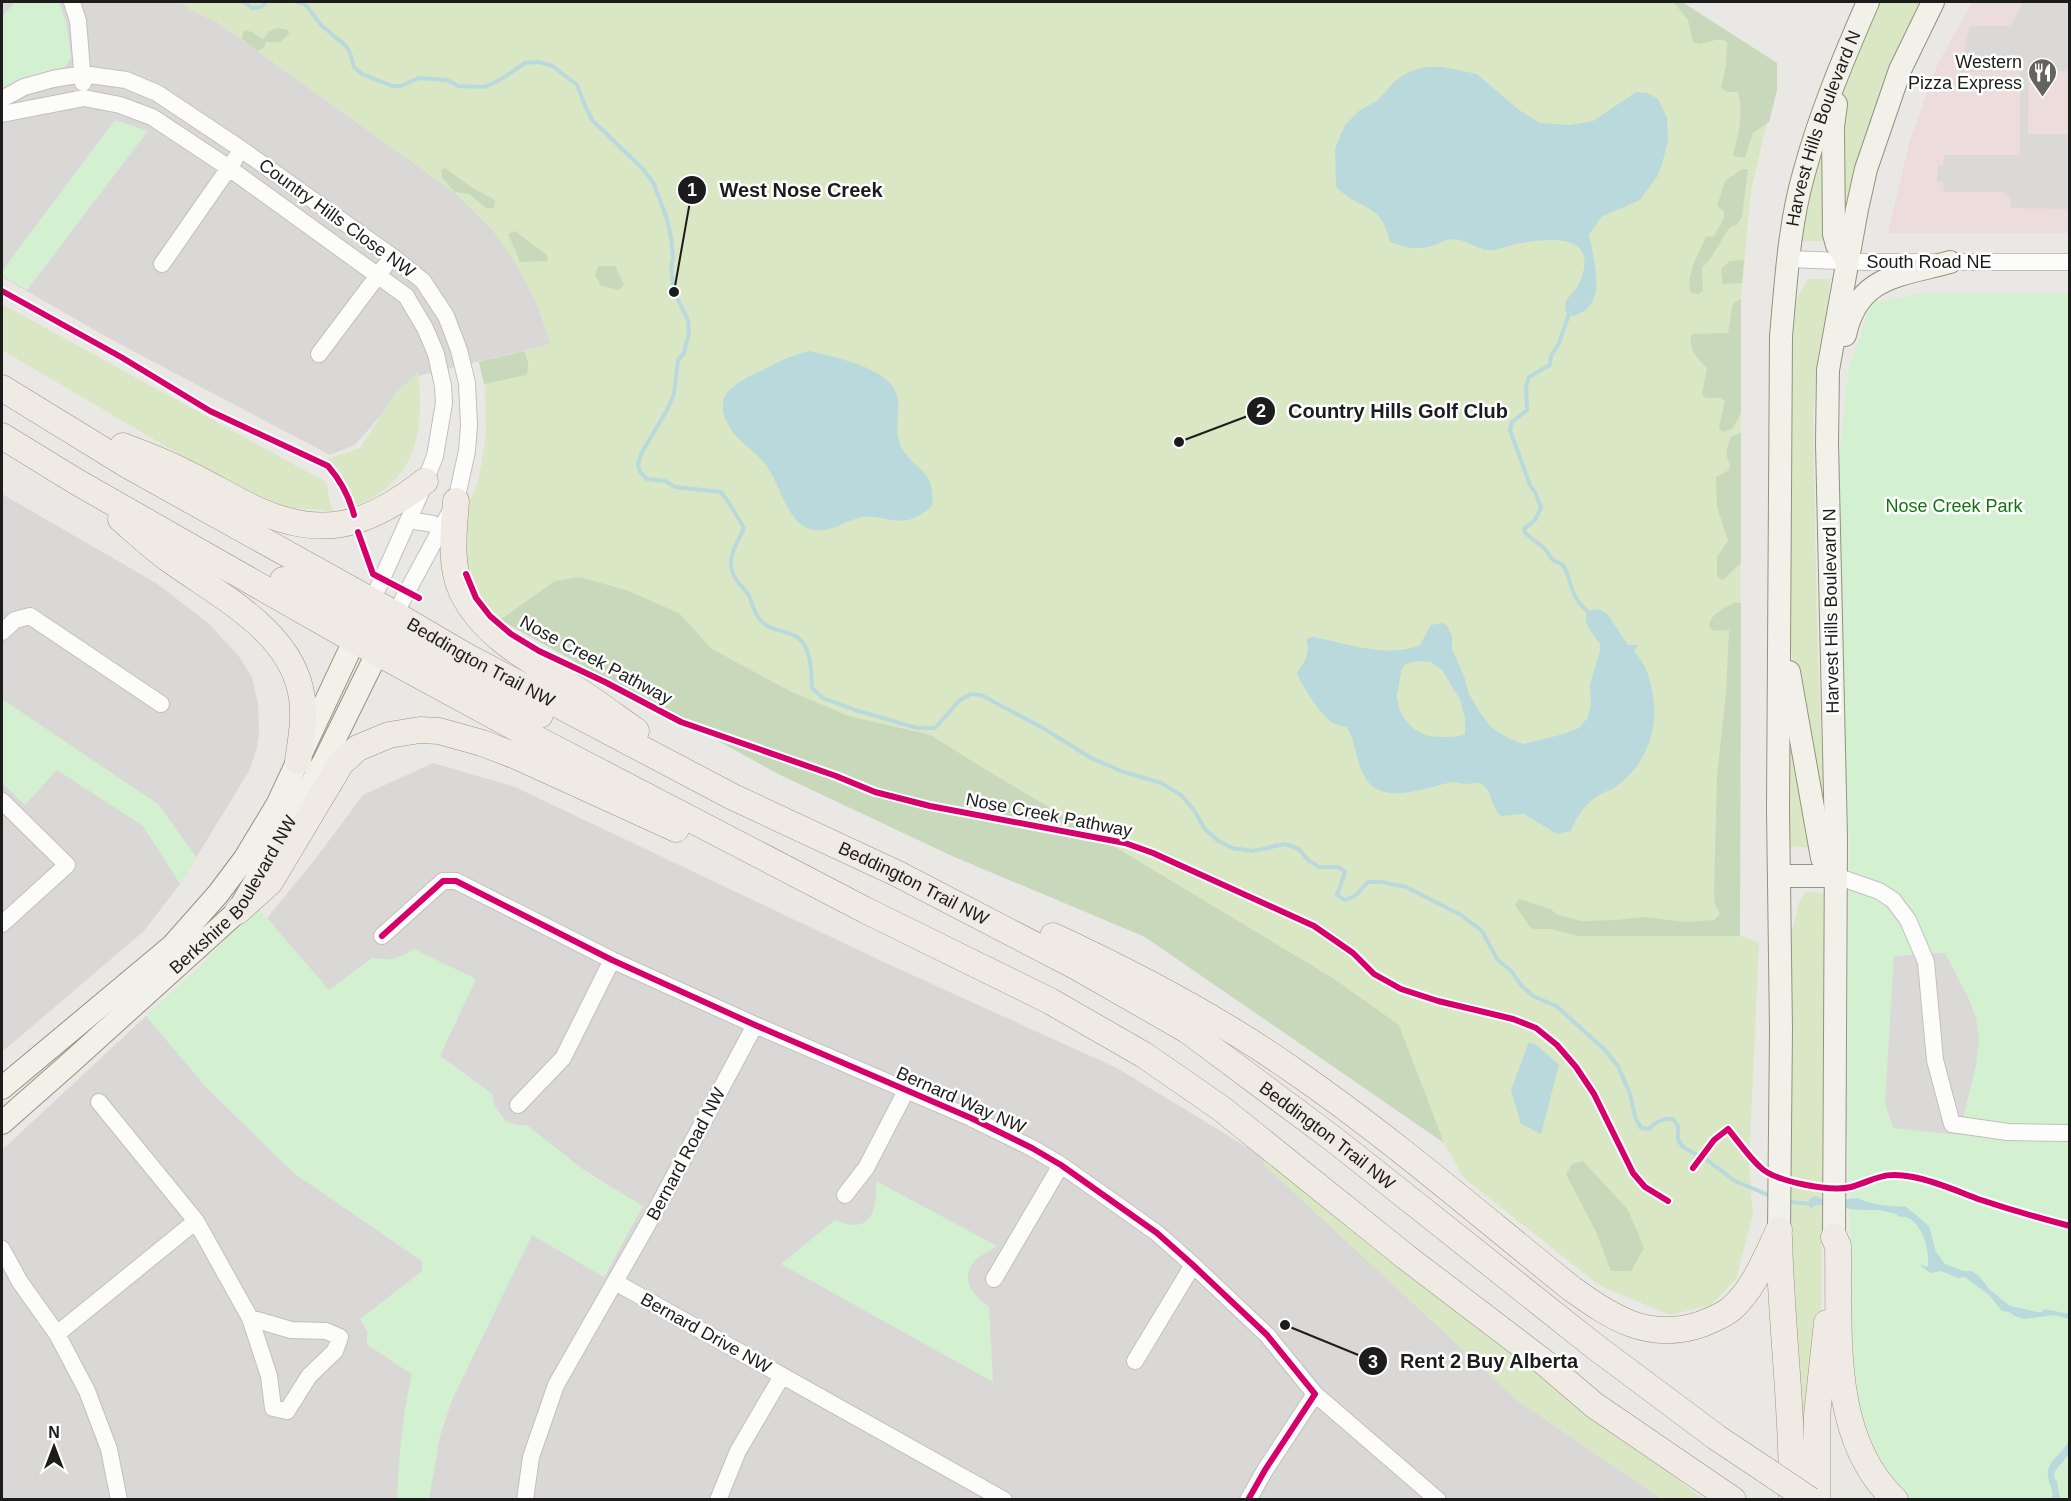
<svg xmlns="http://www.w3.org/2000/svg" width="2071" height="1501" font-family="Helvetica,sans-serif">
  <rect width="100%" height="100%" fill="#eae8e5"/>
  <!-- residential -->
  <path fill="#d9d8d6" d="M2,2H181L191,10L217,22L454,192L492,229L514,260L536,301L551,344L414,377L355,445L330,455L114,341L2,277Z
    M2,494L156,583L207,622L238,655L252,677L258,704L259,733L257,748L249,771L180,884L144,931L2,1052Z
    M433,763L515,787L888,964L1117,1068L1265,1158L1517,1400L1662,1499L2,1500V1150L146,1016L207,1088L294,1173L422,1261V1271L364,1326L368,1332L367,1344L451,1400L532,1234L604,1277L642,1206L506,1122L494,1105L492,1094L440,1056L414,949L404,956L390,960L372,958L329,991L267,918L313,862L363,795Z"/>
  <!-- commercial -->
  <path fill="#ecdcdb" d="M1972,2H2069V233H1888L1910,140L1938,63Z"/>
  <!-- grass -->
  <path fill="#dae7c4" d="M181,2H1682L1777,63V90L1764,135L1751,191L1741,299L1740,936L1759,942L1749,1167L1753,1214L1736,1279L1711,1305L1670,1315L1600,1286L1464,1178L1444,1143L1333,978L975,763L931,735L849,716L792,692L712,649L679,613L626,590L581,577L555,581L500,620L491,611L480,597L467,568L462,520L478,482L486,435L485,388L479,362L551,344L536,301L514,260L492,229L454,192L217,22L190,10Z
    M1874,2H1921L1907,30L1863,139L1845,205H1838L1840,101L1845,73Z
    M1823,140L1827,241H1800L1813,173Z
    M1808,279H1830L1829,298L1817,360L1813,414L1817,627L1824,814H1819L1790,644L1787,350L1797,298Z
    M2,304L326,482L332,511L285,507L211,473L2,350Z
    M418,372C423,418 421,465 379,494C371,499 364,503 354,505L348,486L327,459L360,448L395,394Z
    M1789,729L1813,848L1787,846Z
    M1811,891L1824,894L1821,1344L1810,1465H1800L1786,1285L1788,948L1799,902L1805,893Z
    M1265,1158L1703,1499H1662L1517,1400L1263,1164Z"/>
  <!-- forest -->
  <path fill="#c8d8bb" d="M1676,2H1682L1777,63V90L1769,122L1753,133L1745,158L1733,156C1738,135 1744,114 1738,92H1728L1721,88L1726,65L1727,42C1714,35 1706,48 1693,42L1688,20L1675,4Z
    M277,28L288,30L289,34L280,42H266L264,47L257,51L242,39L244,30L252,32L263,39L269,31Z
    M445,168L471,187L495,200L494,208H486L469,194L455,192L442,178L441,170Z
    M1742,169H1748L1742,217L1737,225L1730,227L1710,259L1702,268L1703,291L1699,294L1691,293C1684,278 1700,251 1706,237L1714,236L1724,218V212L1717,206L1725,181Z
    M515,231L547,255L548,261L520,262L508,234Z
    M1744,260L1742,283L1723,284L1721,269L1730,261Z
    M598,266H615L624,285L619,290L601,286L595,275Z
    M1741,299V413L1732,429L1722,432L1719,427L1725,401L1720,398H1706L1702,394L1707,368C1697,357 1687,350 1692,334L1728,333L1733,303Z
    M524,351C527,359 531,367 526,375L484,384L479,362Z
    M1741,433V563L1723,580L1717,577V557L1728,541L1717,507L1716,477L1729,470L1730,464C1724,454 1727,447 1731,437Z
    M580,577L626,590L679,613L712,649L792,692L849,716L931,735L975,763L1333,978L1399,1025L1444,1143L1145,937L952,856L778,774L500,620L555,581Z
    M1734,603H1741L1740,936H1578L1551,929H1534L1530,927L1515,905L1519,899L1550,909L1558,915L1581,921L1617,920L1643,917L1686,922L1714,920L1720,914L1715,905L1714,892L1717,776L1726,693L1729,630L1714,631L1709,626C1711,613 1724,609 1734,603Z
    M1583,1161L1628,1210L1644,1248L1631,1271H1611L1596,1232L1566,1174L1572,1164Z"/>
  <!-- park -->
  <path fill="#d3f0d1" d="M15,2H59L67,26L71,58L65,67L37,74L2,90V15L5,14Z
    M115,120L148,131L27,290L2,276V271Z
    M1924,293H2069V1499H1909L1873,1458L1853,1385L1847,1110L1849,838L1840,665L1838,471L1848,373L1871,303Z
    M2,699L158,804L197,858L180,884L143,826L57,770L25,805L2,783Z
    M257,907L329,990L372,958C388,962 400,958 414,949L476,979L440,1056L492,1094C495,1115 505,1127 527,1125L590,1175L643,1206L604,1277L532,1235L452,1400L440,1436L429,1499H397C399,1457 402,1415 412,1374L367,1344L368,1332L360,1319L422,1271V1261L294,1173L207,1088L146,1016L200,966Z
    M876,1181L997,1246C990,1251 979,1255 973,1263C960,1279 974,1298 989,1306L993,1382L781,1264L835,1220C870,1236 878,1211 876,1181Z"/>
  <!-- parking -->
  <path fill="#dad9d8" d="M2023,2H2069V71H2029L2028,134H2069V209L2011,208V198L2003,192H1944L1943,182H1937L1938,166H1943L1944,155H2020V71L1959,72L1970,26H2010Z
    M1945,953L1968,997L1976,1018L1979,1039L1976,1065L1959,1135L1893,1128L1885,1103L1894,956Z"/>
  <!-- water -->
  <path fill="#b9d9dd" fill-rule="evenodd" d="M1425,67H1443L1477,74L1519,110L1540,123L1570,125L1593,121L1636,92L1647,93L1658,99L1667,118L1668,141L1662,164L1657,177L1640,200L1601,217L1589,235C1594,261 1609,307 1573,316L1566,312C1563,299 1569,298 1576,289C1582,280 1587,264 1583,254C1576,233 1533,241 1515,244C1507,246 1497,251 1488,250C1476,249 1465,239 1453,239C1447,239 1440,243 1435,245C1419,251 1405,248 1390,242C1381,201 1361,212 1336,187L1335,148L1345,125L1360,110L1377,101L1395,81L1409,72Z
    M809,351C834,357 894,368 898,399C900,414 894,429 900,444C910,469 937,468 932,506C925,512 917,518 908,520C894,523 878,515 863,517C843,520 828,537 807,528C786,518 780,486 768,468C758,452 740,444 730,428C710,394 735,383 763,370C778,362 792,355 809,351Z
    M1594,609L1603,611L1608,615L1628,645H1638L1634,651C1646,664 1651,680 1653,697C1659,733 1643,770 1612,789C1609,791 1606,791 1603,793C1587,801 1577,815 1571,831L1557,834L1524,814L1501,816C1490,807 1493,788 1479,783C1475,782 1469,784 1465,784C1461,784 1456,782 1452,782C1428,787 1388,804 1369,783C1356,768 1357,744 1347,727C1343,726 1337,725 1333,723C1322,717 1301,685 1297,673C1305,661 1311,653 1306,639L1313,637C1347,643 1386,659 1420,645L1431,625L1443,623L1447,626L1452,636V649L1464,676L1469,694L1479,711L1491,727L1508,738L1523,744L1560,735L1579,728L1588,717L1591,704L1590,684L1600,651V644C1592,632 1576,618 1594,609ZM1416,661L1431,662L1442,670L1460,700L1465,718V734C1457,737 1450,737 1441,737C1418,738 1400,721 1397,698C1396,694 1399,688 1399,684C1402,670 1399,665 1416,661Z
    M1529,1042L1537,1045L1559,1065L1541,1134L1521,1124L1511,1090Z
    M1816,1196C1827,1203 1846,1199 1858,1198C1864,1203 1897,1208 1905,1206L1929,1226L1936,1252L1945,1264L1963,1271H1972L1980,1277L1989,1289L2010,1306L2037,1312H2041L2045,1309L2069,1314V1319L2054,1315L2024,1319L2015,1316L2009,1312L2002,1311L1989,1295L1965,1277L1958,1278L1941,1271L1931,1273L1922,1267L1921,1264L1925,1267L1928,1266C1930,1249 1920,1213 1899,1217L1896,1214L1880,1210H1860L1817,1205L1810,1209L1809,1199Z
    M2069,1440V1454L2055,1471L2054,1478L2057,1481L2060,1499H2052C2055,1488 2044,1479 2049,1467C2053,1457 2065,1451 2069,1440Z"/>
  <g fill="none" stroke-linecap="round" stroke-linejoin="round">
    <!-- stream -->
    <path stroke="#b9d9dd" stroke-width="4" d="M244,2L252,8L261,7L266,2
      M297,2L305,4L322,26L346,46L350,53L354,67L362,74L392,86H401L419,78L447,80L458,86L485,87L503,78L525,63L537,62L551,65L577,85L586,108L593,121L644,170L654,184L667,219L671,237L673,258L671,269L674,292L688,320L689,332L684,353L678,360L674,394L667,410L642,452L638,464L640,472L647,479L665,481L675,487L721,492L731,506L744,528C736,546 724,560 736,579C739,585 745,589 748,594C754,606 754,617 766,625C778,633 795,631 803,643C812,656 811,673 812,688L823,698L855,710L917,728H935L960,700L971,694L981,695L1043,728L1091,758L1124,772L1161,783L1181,795L1194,810L1204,828L1217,840L1232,848L1253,851L1285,844L1299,849L1308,860L1319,867H1339L1345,872L1337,895L1345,900L1355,896L1368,882H1381L1406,887L1461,915L1482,931L1497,959L1511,971L1522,986L1533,996L1556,1006L1604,1049L1618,1066L1630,1094L1635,1117L1641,1128L1649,1129C1657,1121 1663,1118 1673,1119L1678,1126V1140L1683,1147L1707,1160L1735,1181L1773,1197
      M1569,314L1559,343L1551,356L1550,365L1529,377L1526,387L1527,410L1512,422L1510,430L1530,485L1536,494L1541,508L1535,520L1524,529L1525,533L1544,548L1553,560L1563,565C1574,584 1567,593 1588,612
      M1788,1202L1814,1204"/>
    <defs>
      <path id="minor" d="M72,2L78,21L83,83
        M2,99L24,87L53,79L83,74L126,80L157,93L241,149L393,257L423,281L446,316L459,350L467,383L469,425L467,451L456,501L395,614
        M2,114L84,98L120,105L152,117L229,168L406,296L425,328L436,354L443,386L444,403L435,456L421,492L372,601
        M1789,259L1865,262H2070
        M162,264L235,159
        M319,354L385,266
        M409,520L433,524L448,533
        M2,632L15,620L30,616L161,704
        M2,801L67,865L2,924
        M1836,876L1879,891L1893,900L1908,920L1926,962L1935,1060L1952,1124L2008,1132L2070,1133
        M382,936L443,881H456L612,960L755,1025L971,1118L1032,1148L1061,1165L1157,1233L1193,1265L1267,1335L1315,1394L1265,1470L1248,1500
        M99,1102L196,1221L250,1318L269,1376L273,1408L287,1411L309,1376L335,1351L340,1337L326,1331L291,1330L250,1318
        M518,1105L563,1058L612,960
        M845,1195L866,1168L906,1091
        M2,1249L20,1282L57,1334L87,1391L109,1449L119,1500
        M994,1279L1061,1165
        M615,1282L1004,1500
        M57,1334L196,1221
        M1135,1361L1193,1265
        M1315,1394L1438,1500
        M525,1500L531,1457L556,1385L657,1208L755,1025
        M718,1500L738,1451L782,1376"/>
      <g id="secondary">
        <path d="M1836,104L1833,127L1834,234L1837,245L1847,261"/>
        <path d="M1845,335C1858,275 1900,276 1950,262"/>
        <path d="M1789,672L1822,858L1835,875"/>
        <path d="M1779,876H1836"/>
        <path d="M2,1088L172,946L218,894L245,858L277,805L362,624"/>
        <path id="s1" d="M2,1123L70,1063L238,911L323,763L385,637"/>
        <path id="s2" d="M1779,1230L1781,1030L1778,809L1781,336C1786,282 1789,225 1804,173C1820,114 1844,57 1868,2"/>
        <path d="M1834,1237L1836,838L1827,443L1828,370L1857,209L1866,169L1900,70L1933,2"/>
      </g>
      <g id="primary">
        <path id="s3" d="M2,388L129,466L372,601L464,655L733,797L898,874L1077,967L1187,1030L1336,1141L1593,1345L1716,1437L1767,1471"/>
        <path d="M2,436L77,482L354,640L531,736L865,910L1050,1001L1144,1055L1222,1109L1406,1257L1545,1363L1594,1405L1733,1500"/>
        <path d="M123,446C143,454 163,461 182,471C204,481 225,494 247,505C318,541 366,528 425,481"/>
        <path d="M456,501C454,529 449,565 462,592C484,638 534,662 576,689C596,702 616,717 636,731"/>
        <path d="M121,519C137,533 153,548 170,560C219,596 293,631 302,698C305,719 301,740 298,761"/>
        <path d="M283,580L363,621L395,614"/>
        <path d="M379,638L385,637L540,715"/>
        <path d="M238,911L270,882L341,763L358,748L389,735L420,730L439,731L482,743L516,756L676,829"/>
        <path d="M1053,936C1137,975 1219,1018 1294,1071C1391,1138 1481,1216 1572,1289C1613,1318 1647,1341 1699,1325C1709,1321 1723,1316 1731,1309C1754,1289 1766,1257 1779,1230"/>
        <path d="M1779,1237C1781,1325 1793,1412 1792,1500"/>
        <path d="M1834,1237L1838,1246C1840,1330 1828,1437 1895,1500"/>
        <path d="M1817,1500V1415L1827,1323"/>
      </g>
    </defs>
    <!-- minor casing -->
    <use href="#minor" stroke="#c1c0bf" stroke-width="18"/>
    <!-- secondary casing -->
    <use href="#secondary" stroke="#93927e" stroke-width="24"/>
    <!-- primary casing -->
    <use href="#primary" stroke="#9f9383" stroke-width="27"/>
    <!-- minor -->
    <use href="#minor" stroke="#fcfcfb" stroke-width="16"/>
    <!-- secondary -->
    <use href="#secondary" stroke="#f2f1e9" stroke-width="22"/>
    <!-- primary -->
    <use href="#primary" stroke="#efeae4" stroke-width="26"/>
    <defs>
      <path id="primary-bridge" d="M1767,1471L1810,1500"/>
    </defs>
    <!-- primary-bridge casing -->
    <use href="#primary-bridge" stroke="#9f9383" stroke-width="27" stroke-linecap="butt"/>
    <!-- primary-bridge -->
    <use href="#primary-bridge" stroke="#efeae4" stroke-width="26"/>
    <defs>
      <path id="cycleway" d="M2,291L121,357L210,411L328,466C341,481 349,496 354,515
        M358,532L373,574L419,598
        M466,574L476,598L490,616L511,634L539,651L605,682L681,722L836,776L875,792L930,806L1125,843L1153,853L1314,926L1353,953L1374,974L1401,989L1438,1001L1513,1019L1536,1028L1557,1045L1576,1067L1594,1094L1633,1173L1645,1187L1668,1201
        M382,936L443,881H456L612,960L755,1025L971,1118L1032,1148L1061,1165L1157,1233L1193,1265L1267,1335L1315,1394L1265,1470L1248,1500
        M1693,1168L1714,1140L1728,1129C1738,1141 1748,1156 1760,1167C1775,1182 1831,1192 1851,1187C1878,1179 1882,1171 1913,1177C1935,1181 1957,1191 1978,1199C2008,1209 2039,1218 2070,1226"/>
    </defs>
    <!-- cycleway casing -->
    <use href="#cycleway" stroke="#fff" stroke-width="10"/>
    <!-- cycleway -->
    <use href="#cycleway" stroke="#d6006c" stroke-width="6"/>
  </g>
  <!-- icons -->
  <defs>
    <symbol id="restaurant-pin" viewBox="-11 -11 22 30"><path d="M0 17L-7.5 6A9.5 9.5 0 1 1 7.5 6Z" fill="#646362" stroke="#fff"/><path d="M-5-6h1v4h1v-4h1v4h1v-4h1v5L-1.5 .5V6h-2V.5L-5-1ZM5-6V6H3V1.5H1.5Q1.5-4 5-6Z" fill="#fff"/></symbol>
  </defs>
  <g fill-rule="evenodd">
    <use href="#restaurant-pin" x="2026" y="56" width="33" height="45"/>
  </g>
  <g text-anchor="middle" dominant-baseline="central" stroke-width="5" stroke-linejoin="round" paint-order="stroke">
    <!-- poi labels -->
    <g font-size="18" fill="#1c1c1c" stroke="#fff" text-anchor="end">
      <text x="2022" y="62">Western<tspan x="2022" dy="21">Pizza Express</tspan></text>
    </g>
    <!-- street labels -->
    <g font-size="18" fill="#1c1c1c" stroke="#fff">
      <text stroke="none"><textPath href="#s2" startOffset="1107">Harvest Hills Boulevard N</textPath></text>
      <text transform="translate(337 218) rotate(36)">Country Hills Close NW</text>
      <text x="1929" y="262">South Road NE</text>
      <text transform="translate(1831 611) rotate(-91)">Harvest Hills Boulevard N</text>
      <text transform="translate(596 660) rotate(28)">Nose Creek Pathway</text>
      <text stroke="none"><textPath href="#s3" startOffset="552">Beddington Trail NW</textPath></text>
      <text transform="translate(1049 815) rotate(11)">Nose Creek Pathway</text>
      <text stroke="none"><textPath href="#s3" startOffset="1038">Beddington Trail NW</textPath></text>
      <text stroke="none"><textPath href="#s1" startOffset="327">Berkshire Boulevard NW</textPath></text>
      <text transform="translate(961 1100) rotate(24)">Bernard Way NW</text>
      <text stroke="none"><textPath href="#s3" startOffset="1524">Beddington Trail NW</textPath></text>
      <text transform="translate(686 1154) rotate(-62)">Bernard Road NW</text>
      <text transform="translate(706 1333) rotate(29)">Bernard Drive NW</text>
    </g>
    <!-- park labels -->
    <g font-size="18" fill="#10750f" stroke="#fff">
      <text x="1954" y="506">Nose Creek Park</text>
    </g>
  </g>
  <!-- callouts -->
  <path fill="none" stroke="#1c1c1c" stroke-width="2" d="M674 292L692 190M1179 442L1261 411M1285 1325L1373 1361"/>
  <g fill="#1c1c1c" stroke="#fff" stroke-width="2">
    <circle cx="674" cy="292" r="6"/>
    <circle cx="1179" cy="442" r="6"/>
    <circle cx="1285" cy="1325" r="6"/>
    <circle cx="692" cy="190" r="15"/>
    <circle cx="1261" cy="411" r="15"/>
    <circle cx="1373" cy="1361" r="15"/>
  </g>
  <g font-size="18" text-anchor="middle" font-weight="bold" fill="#fff">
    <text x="692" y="196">1</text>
    <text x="1261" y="417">2</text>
    <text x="1373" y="1368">3</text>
  </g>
  <g font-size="20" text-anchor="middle" font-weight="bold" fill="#1c1c1c" stroke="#fff" stroke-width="5" stroke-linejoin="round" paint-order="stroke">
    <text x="801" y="197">West Nose Creek</text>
    <text x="1398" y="418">Country Hills Golf Club</text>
    <text x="1489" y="1368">Rent 2 Buy Alberta</text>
  </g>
  <!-- border -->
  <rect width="2071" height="1501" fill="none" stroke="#1c1c1c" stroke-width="6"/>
  <!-- north arrow -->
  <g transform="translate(54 1447)" stroke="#ffffff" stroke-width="4.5" paint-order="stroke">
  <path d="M0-4.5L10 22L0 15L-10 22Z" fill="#1c1c1c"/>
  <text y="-9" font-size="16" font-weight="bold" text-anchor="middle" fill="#1c1c1c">N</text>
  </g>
</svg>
